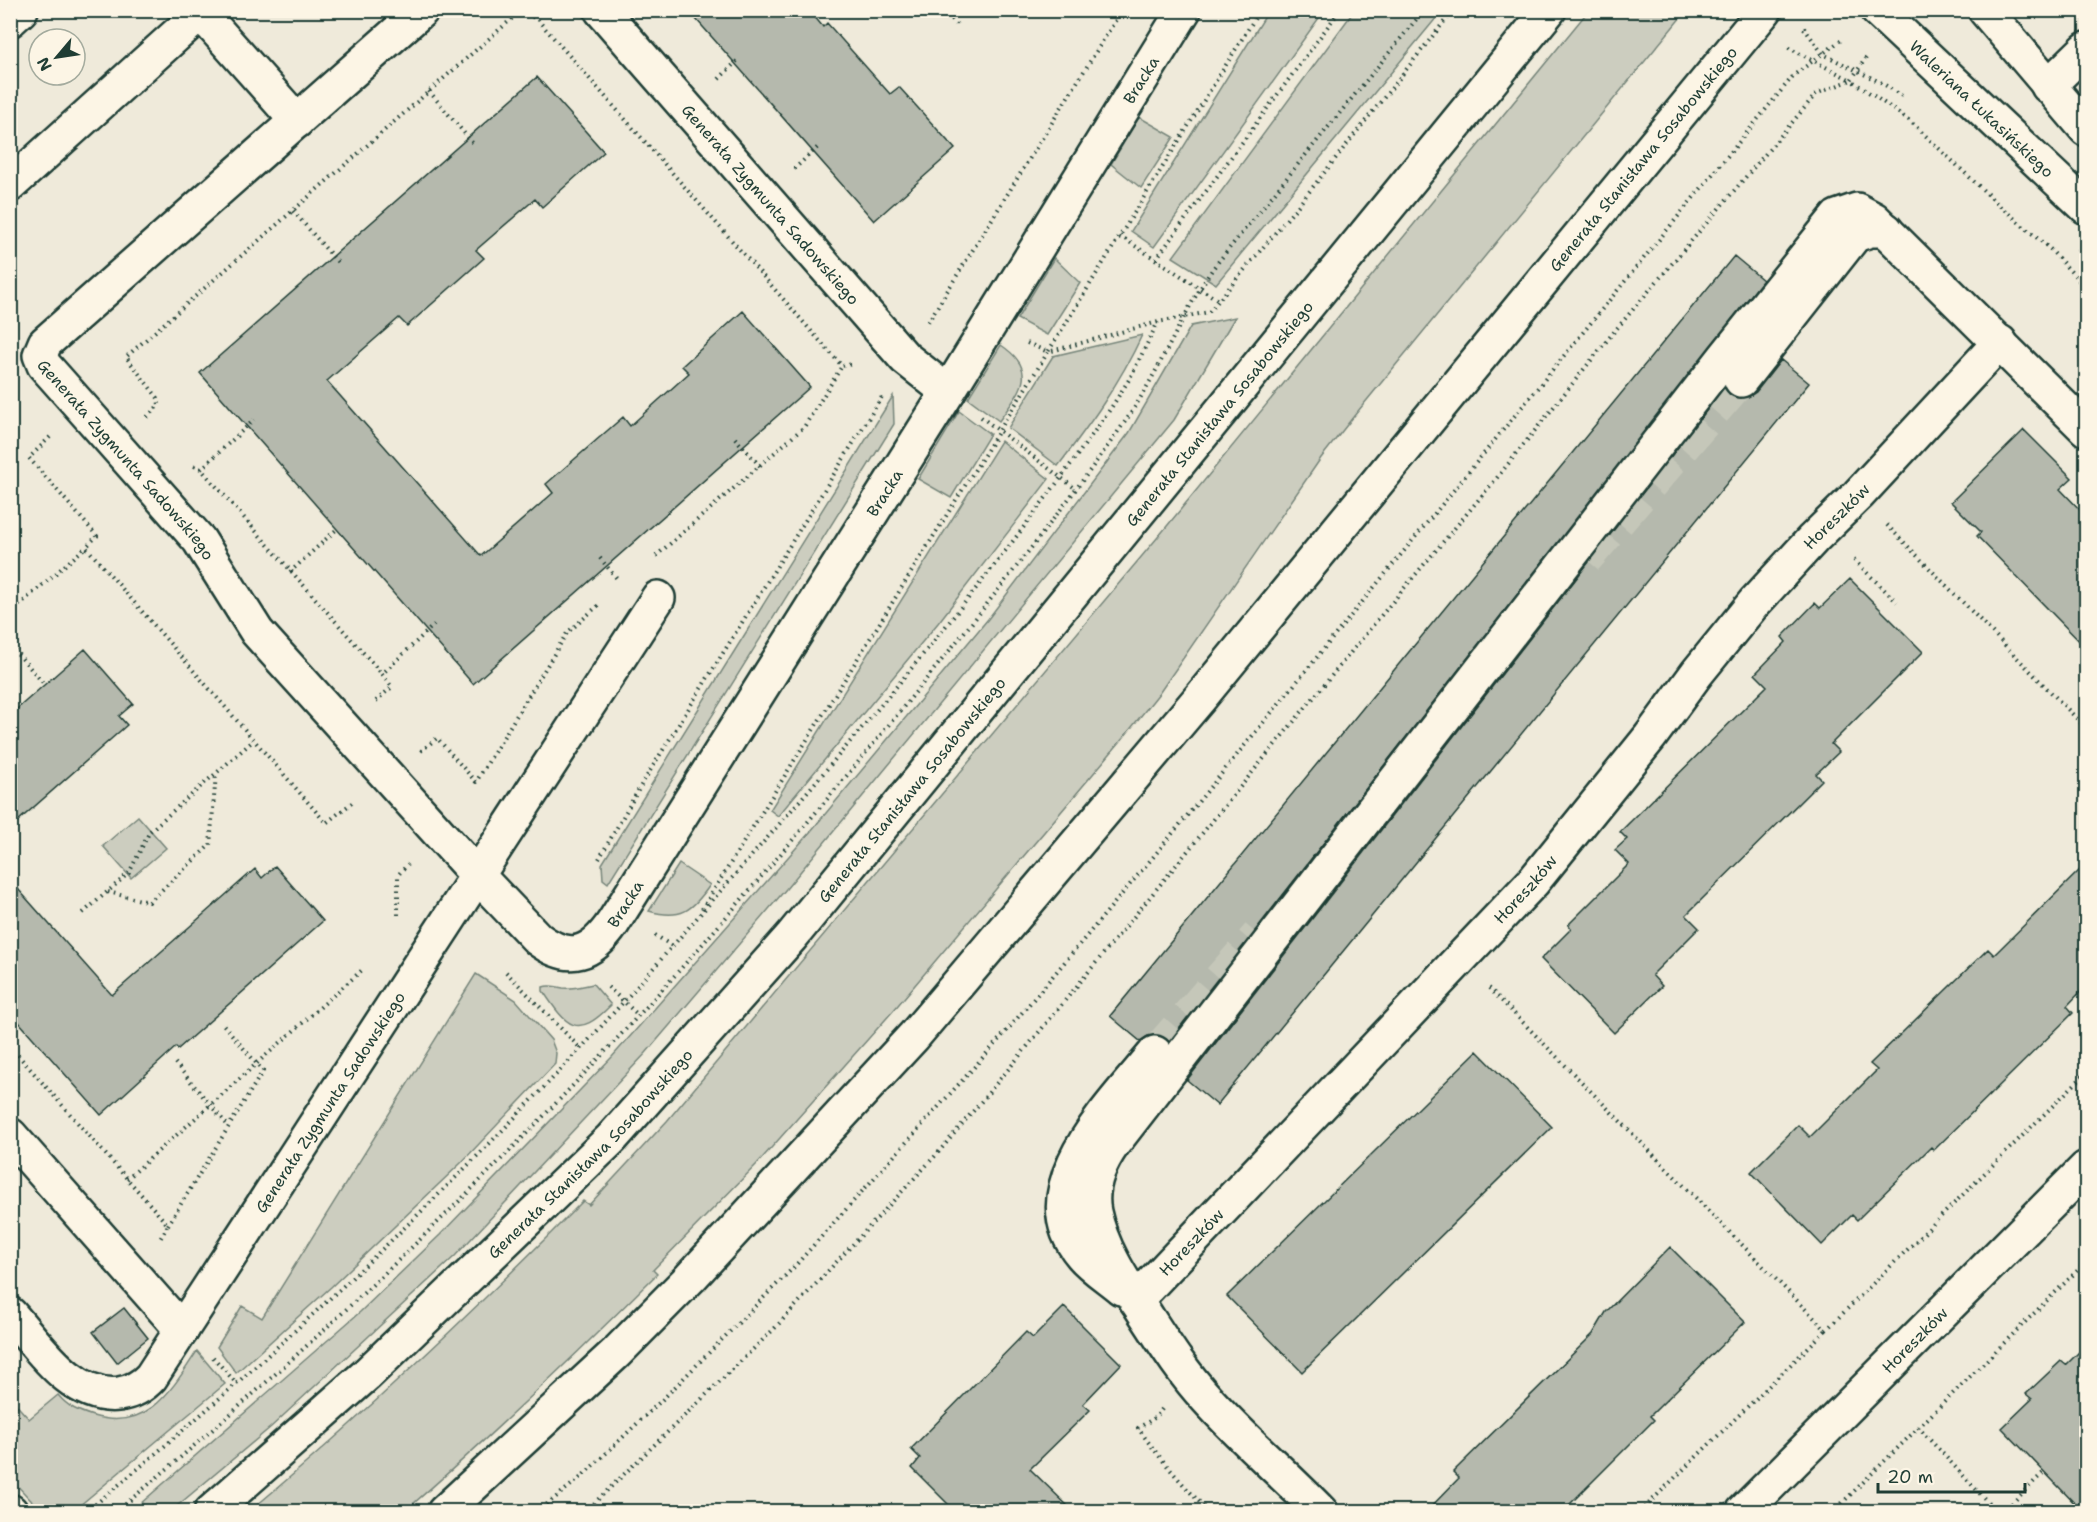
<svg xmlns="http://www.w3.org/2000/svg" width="2097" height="1522" font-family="'Shantell Sans',sans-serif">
  <rect width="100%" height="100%" fill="#efeada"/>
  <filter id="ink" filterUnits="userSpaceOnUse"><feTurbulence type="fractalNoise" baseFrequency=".0167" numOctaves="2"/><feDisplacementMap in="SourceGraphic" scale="12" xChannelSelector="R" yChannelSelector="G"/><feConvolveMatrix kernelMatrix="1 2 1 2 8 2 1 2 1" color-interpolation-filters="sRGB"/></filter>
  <g filter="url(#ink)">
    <!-- green -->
    <path fill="#cccdbf" stroke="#76857a" stroke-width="1.5" d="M1269,10L1324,11L1154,247L1131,231Z
      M1589,10L1686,11L1354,416L1321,458L1160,692L1120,742L893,1011L756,1165L653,1270L657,1274C575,1356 492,1435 405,1511H250C366,1414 476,1309 583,1201L589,1205L667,1121L1163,531Z
      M1354,11H1442L1216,284L1173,257Z
      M1139,117L1174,137L1141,188L1111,164Z
      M1054,258L1080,283L1047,335L1017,319Z
      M1235,317L1174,420L786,889L646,1053L455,1256L271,1427L171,1511H132L360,1312L440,1235L612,1057L811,831L988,619L1129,433L1191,326Z
      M1142,335C1120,383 1090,424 1058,466L1008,428L1053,356Z
      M1001,345C1041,372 1019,392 999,421L968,398Z
      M893,396L894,424L608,883L603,879L602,864Z
      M959,411L990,434L951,498L918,479Z
      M1001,441L1049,479L938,623L778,816L770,810Z
      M138,816L166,848L131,878L103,846Z
      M679,864L710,885C692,911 681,920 649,911Z
      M476,974L516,1000L551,1040L556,1053L555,1064L461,1163L331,1287L236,1373L217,1347L242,1306L262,1318Z
      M593,984L611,1005C577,1040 567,1027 543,991V987C550,984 555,987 563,988C573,989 583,986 593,984Z
      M197,1351L225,1384L73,1511H41L11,1479V1399L29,1419L58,1395C69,1408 78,1411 93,1416C148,1432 171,1391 197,1351Z"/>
    <!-- building -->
    <path fill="#b5b9ad" stroke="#1f3d34" stroke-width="1.5" d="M688,10H809L823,27L827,23L890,94L899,87L955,149L874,221Z
      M537,77L604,152L542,207L535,199L476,250L484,258L407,326L399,318L327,381L481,556L553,493L546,484L623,417L630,426L689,373L682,366L743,311L810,387L473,684L200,373Z
      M1734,256L1763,280L1169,1041L1158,1035L1148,1036L1140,1041L1110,1016Z
      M1781,360L1809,383L1217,1105L1187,1080L1724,388L1730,395L1738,398L1748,397L1756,392Z
      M2024,430L2072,478L2060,489L2086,516V648L1977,536L1981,532L1951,502Z
      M1850,579L1923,652L1831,744L1839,752L1816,774L1822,780L1686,915L1699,928L1652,975L1662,986L1614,1033L1541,959L1571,929L1568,925L1629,864L1615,850L1627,839L1620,832L1767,686L1755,674L1786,642L1782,637L1815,603L1820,608Z
      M85,649L133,704L119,716L127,725L10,828V715Z
      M2086,864V986L2067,1006L2073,1013L1934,1150L1931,1147L1857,1220L1852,1215L1822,1245L1751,1172L1798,1125L1810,1137L1877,1070L1870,1064L1988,949L1994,955Z
      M275,866L323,921L178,1049L176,1047L101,1115L10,1012V880L112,995L255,869L262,878Z
      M1477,1051L1552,1127L1302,1372L1227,1296Z
      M1670,1247L1745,1322L1650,1416L1654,1420L1562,1512H1426L1459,1478L1453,1472L1593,1334L1606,1312Z
      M1064,1307L1121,1364L1083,1404L1090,1410L1030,1469L1074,1512H956L912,1468L920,1458L911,1449L1026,1332L1033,1338Z
      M124,1308L148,1338L117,1363L93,1332Z
      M2086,1345V1512H2083L2002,1428L2032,1399L2026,1394L2061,1361L2066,1365Z"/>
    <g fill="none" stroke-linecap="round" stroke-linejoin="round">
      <!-- minor-tunnel -->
      <path stroke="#c5c7b9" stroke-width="33" stroke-dasharray="33 16" stroke-linecap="butt" d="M1586,559L1741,380
        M1155,1053L1258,935"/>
      <defs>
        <g id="minor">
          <path id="s1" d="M422,10L45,343L40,355L44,365L60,383L199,540L257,632L477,875L538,939C570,963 592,954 613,923L948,392L1184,10"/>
          <path id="s2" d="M601,10L905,358L948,392"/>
          <path id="s3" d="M1877,10L2086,207"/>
          <path d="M1985,10L2086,129"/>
          <path d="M201,13L297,121"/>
          <path d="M10,20L21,10"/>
          <path d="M2048,86L2086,49"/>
          <path d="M10,185L204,10"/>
          <path d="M1741,380L1855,235L1870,230H1886"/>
          <path d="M10,1135L182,1330"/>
          <path d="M1121,1288C1108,1277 1092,1267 1082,1255C1025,1188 1114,1104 1155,1053"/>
          <path id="s4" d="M1136,1300L1533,882L1650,737L1697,673L1754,603L1813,539L1858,495L2000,342"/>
          <path id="s5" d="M10,1314C38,1345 72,1400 119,1394C132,1392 142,1387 151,1377L658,598"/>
          <path d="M10,1511L11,1512"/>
          <path d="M1321,1512C1284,1474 1243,1439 1207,1399C1181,1371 1161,1338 1140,1306C1121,1278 1101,1246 1094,1212C1089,1187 1099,1164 1113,1144L1724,358L1837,217L1857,210L1874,219L2086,429"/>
          <path id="s6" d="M1743,1512L2086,1168"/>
        </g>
        <g id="major">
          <path id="s7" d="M211,1512L366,1375L611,1139L792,936L1549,10"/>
          <path id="s8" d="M444,1512L616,1353L690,1278L914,1036L1200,698L1765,10"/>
        </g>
      </defs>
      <!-- minor casing -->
      <use href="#minor" stroke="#1f3d34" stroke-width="38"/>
      <!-- major casing -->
      <use href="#major" stroke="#1f3d34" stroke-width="38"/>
      <!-- path -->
      <path stroke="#1f3d34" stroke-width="4" stroke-dasharray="1.5 4.5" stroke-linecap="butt" d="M944,10L958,26
        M1804,28L1823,54L1882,83L1902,96
        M1866,58L1851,80L1910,121L2001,207L2050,249L2086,288
        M719,79L740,58
        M429,91L475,146
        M794,169L818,147
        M293,211L340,265
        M1120,236L1218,300
        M2078,249L2086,260
        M1156,259L1340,10
        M928,322L1122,10
        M1027,343L1048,352L1260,10
        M147,417L159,405L158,398L126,357L516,15L524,13L537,19L842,366L853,364
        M981,417L1076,489
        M50,437L29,458L97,536L86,547L326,823L353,802
        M735,438L760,466
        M194,466L201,469L382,674
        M201,469L254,420
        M1887,525L2086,728
        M656,556L804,427L842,366
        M600,558L618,580
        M1854,560L1897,602
        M290,572L337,529
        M10,613L86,547
        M10,645L45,685
        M376,701L392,687L382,674L435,624
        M421,751L437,738L476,782L567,633L600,604
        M599,859L640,787L883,395
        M108,892L149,902L210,845L216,774
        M702,909L1048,352L1158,322L1209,312L1301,202L1444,22L1455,10
        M83,913L129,873L150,831L254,740
        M398,915V875L408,864
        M655,935L672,946
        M506,972L581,1049
        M608,987L638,1015
        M1489,988L1826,1330L2086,1073
        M10,1046L168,1225L159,1241
        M175,1063L229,1127
        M127,1179L362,970
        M168,1225L263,1071L222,1023
        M213,1357L236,1383
        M1162,1409L1156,1417L1138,1428C1160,1459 1183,1485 1209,1512
        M1918,1427L1997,1512
        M86,1512C262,1367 428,1212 584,1045C632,994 678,939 725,886C860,733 993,576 1111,408L1130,378L1158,322
        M116,1512C279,1376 435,1231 581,1077C683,970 779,857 874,743C959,639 1044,536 1122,426C1158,376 1179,318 1214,267L1424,10
        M537,1512L579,1479L665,1397L794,1267L1004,1034L1154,856L1794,75L1844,38
        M585,1512L774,1329L937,1154L1017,1059L1379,618L1496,479L1613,333L1801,112L1816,94L1851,80L1787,47
        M1640,1512L1826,1330
        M1833,1512L2086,1262
        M2003,1512L2043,1473"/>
      <!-- minor -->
      <use href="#minor" stroke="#fcf5e5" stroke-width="33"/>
      <!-- major -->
      <use href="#major" stroke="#fcf5e5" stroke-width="33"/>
    </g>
  </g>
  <g text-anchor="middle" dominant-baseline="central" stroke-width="4.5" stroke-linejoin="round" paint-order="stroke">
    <!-- street labels -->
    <g font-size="16" fill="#1f3d34" stroke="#fcf5e5">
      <text stroke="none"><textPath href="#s1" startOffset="2370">Bracka</textPath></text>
      <text stroke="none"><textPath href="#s3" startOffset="144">Waleriana Łukasińskiego</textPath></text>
      <text stroke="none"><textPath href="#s8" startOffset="1810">Generała Stanisława Sosabowskiego</textPath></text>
      <text stroke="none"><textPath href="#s2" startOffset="258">Generała Zygmunta Sadowskiego</textPath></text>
      <text stroke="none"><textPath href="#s7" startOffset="1494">Generała Stanisława Sosabowskiego</textPath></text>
      <text stroke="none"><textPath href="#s1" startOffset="652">Generała Zygmunta Sadowskiego</textPath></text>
      <text stroke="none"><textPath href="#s1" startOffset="1884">Bracka</textPath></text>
      <text stroke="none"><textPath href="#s4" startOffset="1052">Horeszków</textPath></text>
      <text stroke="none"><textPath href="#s7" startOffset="1008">Generała Stanisława Sosabowskiego</textPath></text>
      <text stroke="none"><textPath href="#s4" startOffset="566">Horeszków</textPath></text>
      <text stroke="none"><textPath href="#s1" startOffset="1398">Bracka</textPath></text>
      <text stroke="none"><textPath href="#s5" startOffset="506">Generała Zygmunta Sadowskiego</textPath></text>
      <text stroke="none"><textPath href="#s7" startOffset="522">Generała Stanisława Sosabowskiego</textPath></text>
      <text stroke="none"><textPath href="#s4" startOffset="80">Horeszków</textPath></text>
      <text stroke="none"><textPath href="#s6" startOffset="243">Horeszków</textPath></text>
    </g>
  </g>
  <!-- margin -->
  <rect width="2097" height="1522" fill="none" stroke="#fcf5e5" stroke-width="36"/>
  <rect x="18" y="18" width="2061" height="1486" fill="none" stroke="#1f3d34" stroke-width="2" filter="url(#ink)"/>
  <!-- north arrow -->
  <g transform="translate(57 57) rotate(241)"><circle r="28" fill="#fcf5e5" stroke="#a4ab9e" stroke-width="1.5"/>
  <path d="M0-4.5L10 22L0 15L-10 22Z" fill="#1f3d34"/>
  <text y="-9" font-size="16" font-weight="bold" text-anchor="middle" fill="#1f3d34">N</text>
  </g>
  <!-- scale -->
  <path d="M1878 1483v9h147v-9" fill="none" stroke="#1f3d34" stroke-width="3"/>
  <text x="1887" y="1483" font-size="18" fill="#1f3d34" stroke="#fcf5e5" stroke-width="4.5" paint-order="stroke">20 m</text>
</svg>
